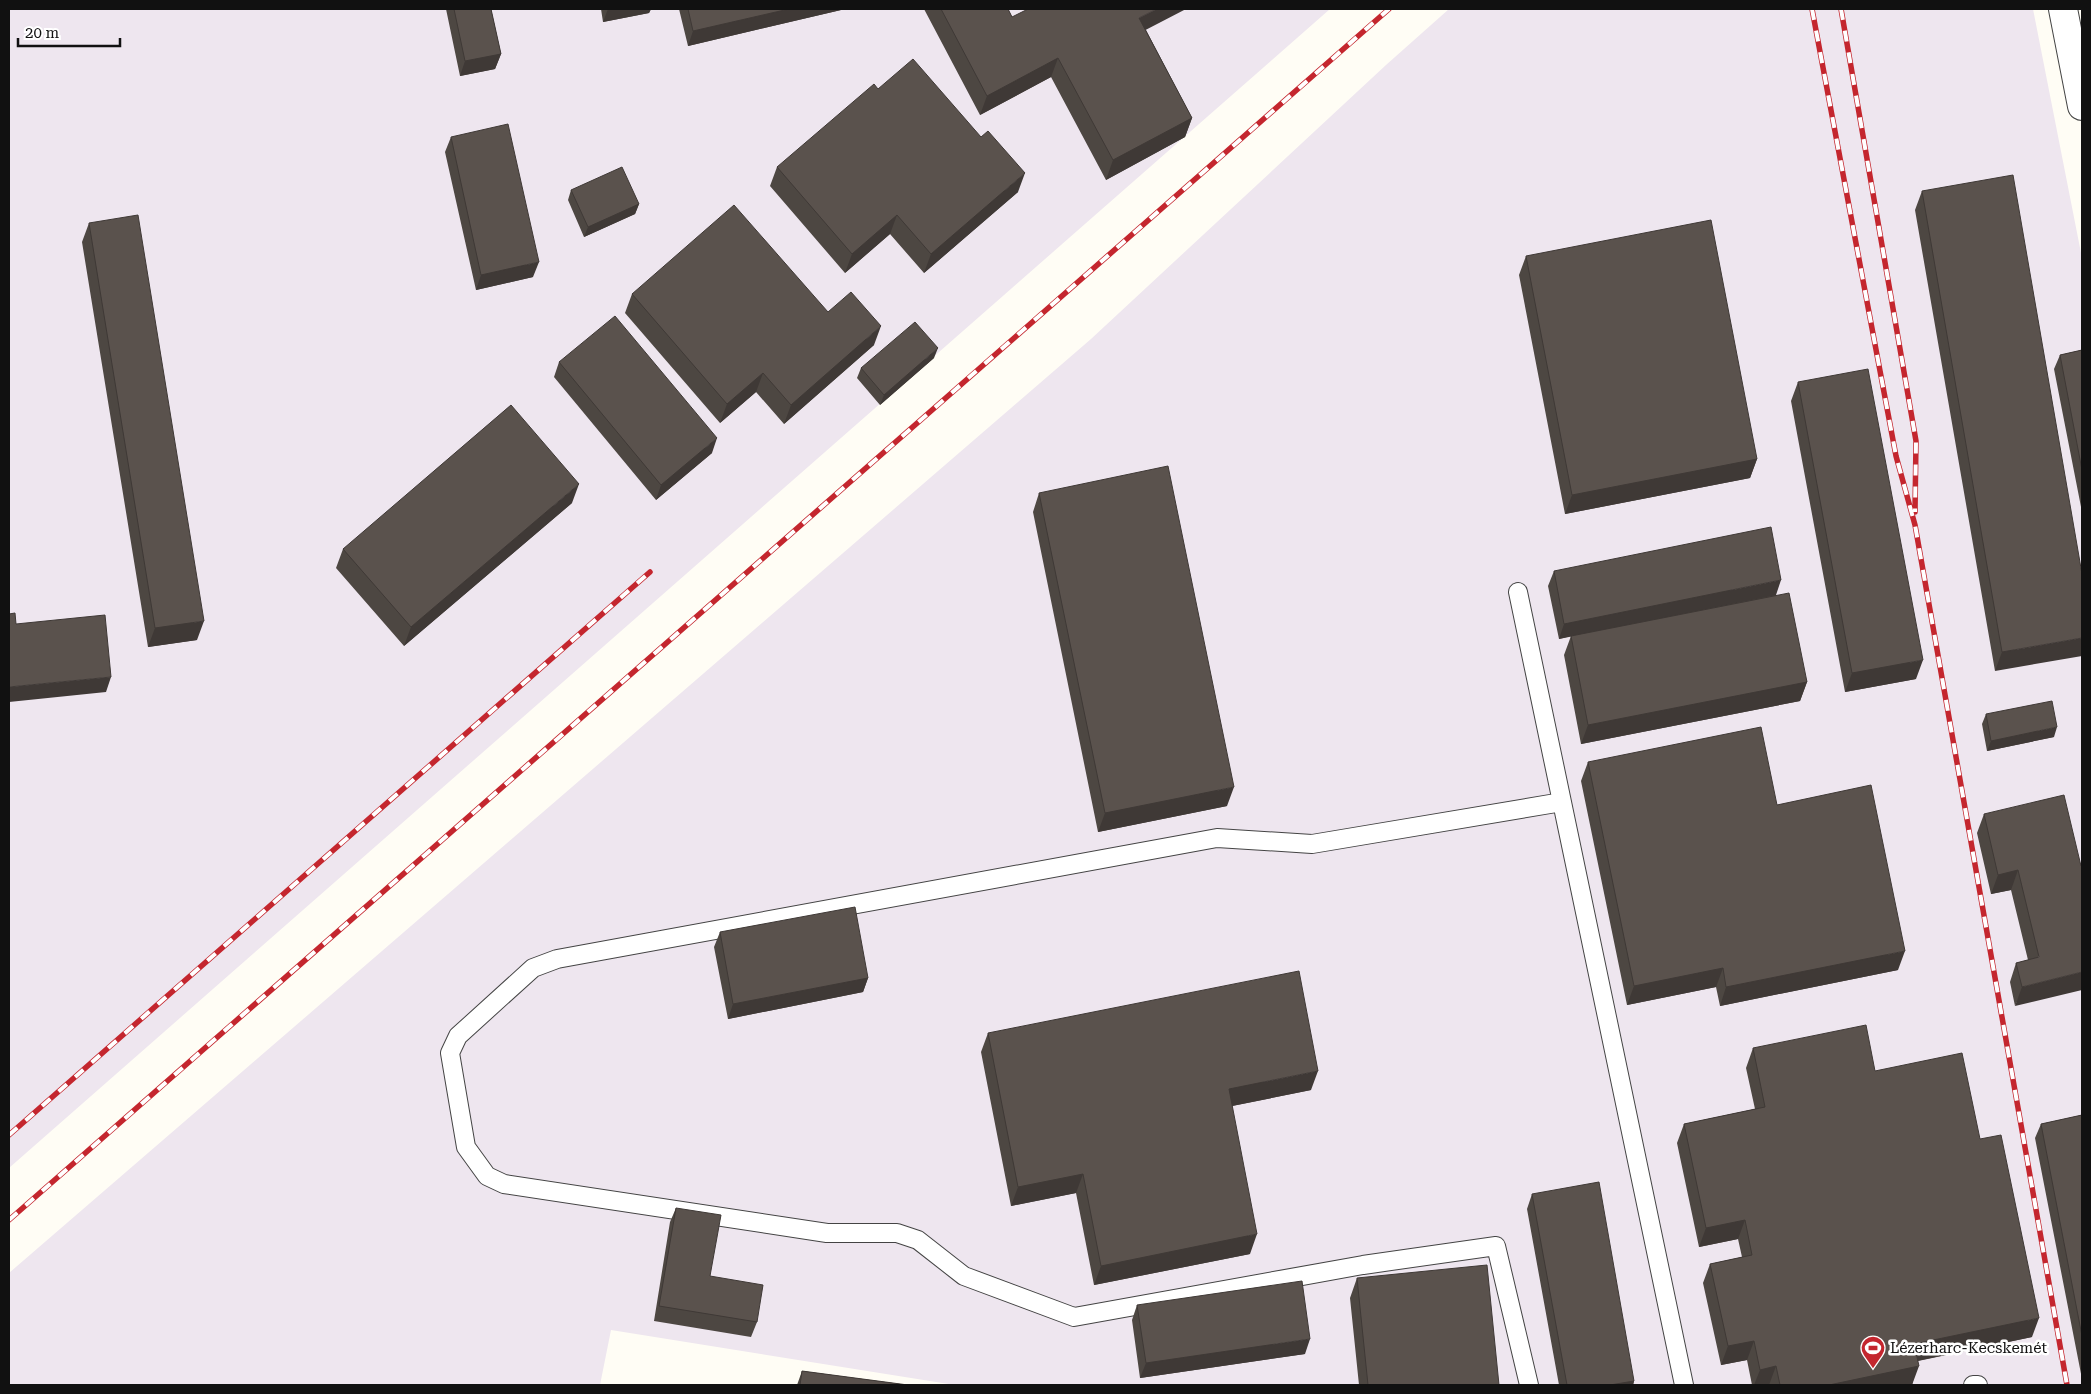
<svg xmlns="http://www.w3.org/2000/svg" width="2091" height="1394" font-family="'Roboto Serif',serif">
  <rect width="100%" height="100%" fill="#fffdf5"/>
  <!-- industrial -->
  <path fill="#eee6ef" d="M9,9H1330L9,1168Z
    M1449,9H2033L2082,258V1385H955L611,1330L600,1385H9V1273L1091,339L1386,65Z"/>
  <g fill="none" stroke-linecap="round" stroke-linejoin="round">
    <defs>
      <path id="lane" d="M1518,592L1684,1385
        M1529,1385L1496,1246L1363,1265L1074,1317L964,1276L918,1240L897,1233H827L504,1184L487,1176L466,1147L450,1053L458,1036L533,968L557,959L1217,838L1312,844L1562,802
        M1973,1385H1978"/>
      <path id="street" d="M2063,9L2082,106"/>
    </defs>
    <!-- lane casing -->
    <use href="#lane" stroke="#444" stroke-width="20"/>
    <!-- street casing -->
    <use href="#street" stroke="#444" stroke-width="30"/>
    <!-- lane -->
    <use href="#lane" stroke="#fff" stroke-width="18"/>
    <!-- street -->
    <use href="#street" stroke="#fff" stroke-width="28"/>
    <defs>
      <path id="rail" d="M1812,9L1896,456L1915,525L2067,1385
        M1841,9L1916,441L1915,512
        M9,1135L650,572
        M9,1220L1389,9"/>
    </defs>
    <!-- rail casing -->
    <use href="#rail" stroke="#c4262e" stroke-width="5.5"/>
    <!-- rail -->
    <use href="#rail" stroke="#fff" stroke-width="4" stroke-dasharray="11" stroke-linecap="butt"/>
  </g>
  <!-- wall -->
  <path fill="#4d4742" d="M446,9H491L501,54L495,69L460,76Z
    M601,9H651L649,13L603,22Z
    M679,9H841V10L688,46Z
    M924,9H1008L1012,17L1146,30L1192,118L1185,137L1106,180L1051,77L980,115Z
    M451,137L533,277L476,290L445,152Z
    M777,167L1018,192L924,273L890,234L845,273L770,186Z
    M571,190L639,204L635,214L584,237L568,200Z
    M1922,191L2082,574L1995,671L1915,210Z
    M89,223L197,640L148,647L82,242Z
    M1526,256L1757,459L1750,478L1565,514L1519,275Z
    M632,294L828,312L874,345L784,424L756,392L720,423L625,313Z
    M2082,350V512L2054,369L2060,355Z
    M934,358L880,405L857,378L861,368Z
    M559,362L712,453L656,500L554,377Z
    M1798,382L1916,679L1845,692L1791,401Z
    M1039,493L1227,806L1098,832L1033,512Z
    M572,503L404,646L336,568L343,549Z
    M1554,571L1776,595L1807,682L1800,701L1581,744L1564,655L1571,636L1559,639L1548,586Z
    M1986,714L2054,737L1987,751L1982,724Z
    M1588,762L1777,805L1898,970L1720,1006L1716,987L1627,1005L1581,781Z
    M1984,814L2081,866L2082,865L2015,1006L2010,982L2016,963L2028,960L2011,890L1991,894L1977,833Z
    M720,932L868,978L863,992L728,1019L714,947Z
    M988,1033L1311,1090L1232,1106L1250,1254L1094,1285L1076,1193L1011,1206L981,1052Z
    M1753,1048L1875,1071L1980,1139L2032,1337L1918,1361L1912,1385H1752L1747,1360L1721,1365L1703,1283L1710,1264L1742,1257L1738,1239L1699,1247L1677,1143L1684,1124L1755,1109L1746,1068Z
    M2082,1115V1379L2035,1138L2041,1124Z
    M1532,1194L1634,1381L1633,1385H1559L1527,1209Z
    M676,1208L710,1276L757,1322L751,1337L654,1321L670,1222Z
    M1357,1278L1499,1385H1359L1350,1298Z
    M1137,1305L1305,1354L1140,1378L1132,1320Z
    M802,1371L908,1385H797Z"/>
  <!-- shaded-wall -->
  <path fill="#3f3936" d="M608,9H651L649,13L603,22Z
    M789,9H841V10L688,46L693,31Z
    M1157,9H1186L1132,37L1139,18Z
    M501,54L495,69L460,76L465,61Z
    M1058,58L1051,77L980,115L987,96Z
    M1192,118L1185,137L1106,180L1113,160Z
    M1025,173L1018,192L924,273L931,254Z
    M639,204L635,214L584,237L588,227Z
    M897,215L890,234L845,273L852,254Z
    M539,262L533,277L476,290L481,275Z
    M881,326L874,345L784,424L791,405Z
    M938,348L934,358L880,405L884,395Z
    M763,373L756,392L720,423L727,404Z
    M717,438L712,453L656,500L661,485Z
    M1757,459L1750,478L1565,514L1572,495Z
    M579,484L572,503L404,646L411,627Z
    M1781,580L1776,595L1559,639L1564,624Z
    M204,621L197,640L148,647L155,628Z
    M2082,638V656L1995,671L2002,652Z
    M1923,660L1916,679L1845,692L1852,673Z
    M111,677L106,692L9,702V687Z
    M1807,682L1800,701L1581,744L1588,725Z
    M2057,727L2054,737L1987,751L1991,741Z
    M1234,787L1227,806L1098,832L1105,813Z
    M2018,870L2011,890L1991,894L1998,875Z
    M1905,951L1898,970L1720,1006L1726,987Z
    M1723,968L1716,987L1627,1005L1634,986Z
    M2082,972V990L2015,1006L2022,987Z
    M868,978L863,992L728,1019L733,1004Z
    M1318,1071L1311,1090L1222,1108L1229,1089Z
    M1083,1174L1076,1193L1011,1206L1018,1187Z
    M1745,1220L1738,1239L1699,1247L1706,1228Z
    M1257,1234L1250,1254L1094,1285L1101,1266Z
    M2039,1318L2032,1337L1907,1363L1914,1344Z
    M1310,1339L1305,1354L1140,1378L1146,1363Z
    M1754,1341L1747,1360L1721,1365L1728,1346Z
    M1776,1366L1769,1385H1754L1760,1370Z
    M1919,1366L1912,1385H1829Z
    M1634,1381L1633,1385H1610Z"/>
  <!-- building -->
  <path fill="#5a524d" stroke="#3f3936" d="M454,9H491L501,54L465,61Z
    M688,9H789L693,31Z
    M941,9H1008L1012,17L1028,9H1157L1139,18L1192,118L1113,160L1058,58L987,96Z
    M913,59L981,137L988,131L1025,173L931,254L897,215L852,254L777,167L874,84L878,89Z
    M508,124L539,262L481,275L451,137Z
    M622,167L639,204L588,227L571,190Z
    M2013,175L2082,574V638L2002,652L1922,191Z
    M734,205L828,312L851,292L881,326L791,405L763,373L727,404L632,294Z
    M138,215L204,621L155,628L89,223Z
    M1711,220L1757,459L1572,495L1526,256Z
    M615,316L717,438L661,485L559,362Z
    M915,322L938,348L884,395L861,368Z
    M2082,350V470L2060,355Z
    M1868,369L1923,660L1852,673L1798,382Z
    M511,405L579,484L411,627L343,549Z
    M1168,466L1234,787L1105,813L1039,493Z
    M1771,527L1781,580L1564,624L1554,571Z
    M1789,593L1807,682L1588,725L1571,636Z
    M15,613L16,624L105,615L111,677L9,687V614Z
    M2052,701L2057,727L1991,741L1986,714Z
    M1761,727L1777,805L1871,785L1905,951L1726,987L1723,968L1634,986L1588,762Z
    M2064,795L2081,866L2082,865V972L2022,987L2016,963L2039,957L2018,870L1998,875L1984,814Z
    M855,907L868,978L733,1004L720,932Z
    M1299,971L1318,1071L1229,1089L1257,1234L1101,1266L1083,1174L1018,1187L988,1033Z
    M1866,1025L1875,1071L1962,1053L1980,1139L2001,1135L2039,1318L1914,1344L1919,1366L1829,1385H1780L1776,1366L1760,1370L1754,1341L1728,1346L1710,1264L1752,1255L1745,1220L1706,1228L1684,1124L1765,1107L1753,1048Z
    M2082,1115V1336L2041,1124Z
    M1599,1182L1634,1381L1610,1385H1567L1532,1194Z
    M676,1208L721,1215L710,1276L763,1285L757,1322L659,1306Z
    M1487,1265L1499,1385H1368L1357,1278Z
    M1302,1281L1310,1339L1146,1363L1137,1305Z
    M802,1371L908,1385H800Z"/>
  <!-- icons -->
  <defs>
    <symbol id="stadium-pin" viewBox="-11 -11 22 30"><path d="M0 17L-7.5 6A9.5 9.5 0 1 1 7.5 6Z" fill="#c4262e" stroke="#fff"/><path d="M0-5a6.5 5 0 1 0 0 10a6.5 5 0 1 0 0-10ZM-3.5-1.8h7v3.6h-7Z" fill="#fff"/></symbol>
  </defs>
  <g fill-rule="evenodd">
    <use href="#stadium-pin" x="1859" y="1334" width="28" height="38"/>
  </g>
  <g text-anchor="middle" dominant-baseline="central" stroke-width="5" stroke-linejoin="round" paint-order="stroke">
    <!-- poi labels -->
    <g font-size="15" fill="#111" stroke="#fff" text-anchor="start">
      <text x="1890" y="1348">Lézerharc-Kecskemét</text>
    </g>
  </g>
  <!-- border -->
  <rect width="2091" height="1394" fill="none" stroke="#111111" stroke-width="20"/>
  <!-- scale -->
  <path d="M18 38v8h102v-8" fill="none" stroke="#111111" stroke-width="2.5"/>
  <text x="25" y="38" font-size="15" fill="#111111" stroke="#ffffff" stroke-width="4" paint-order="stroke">20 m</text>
</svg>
